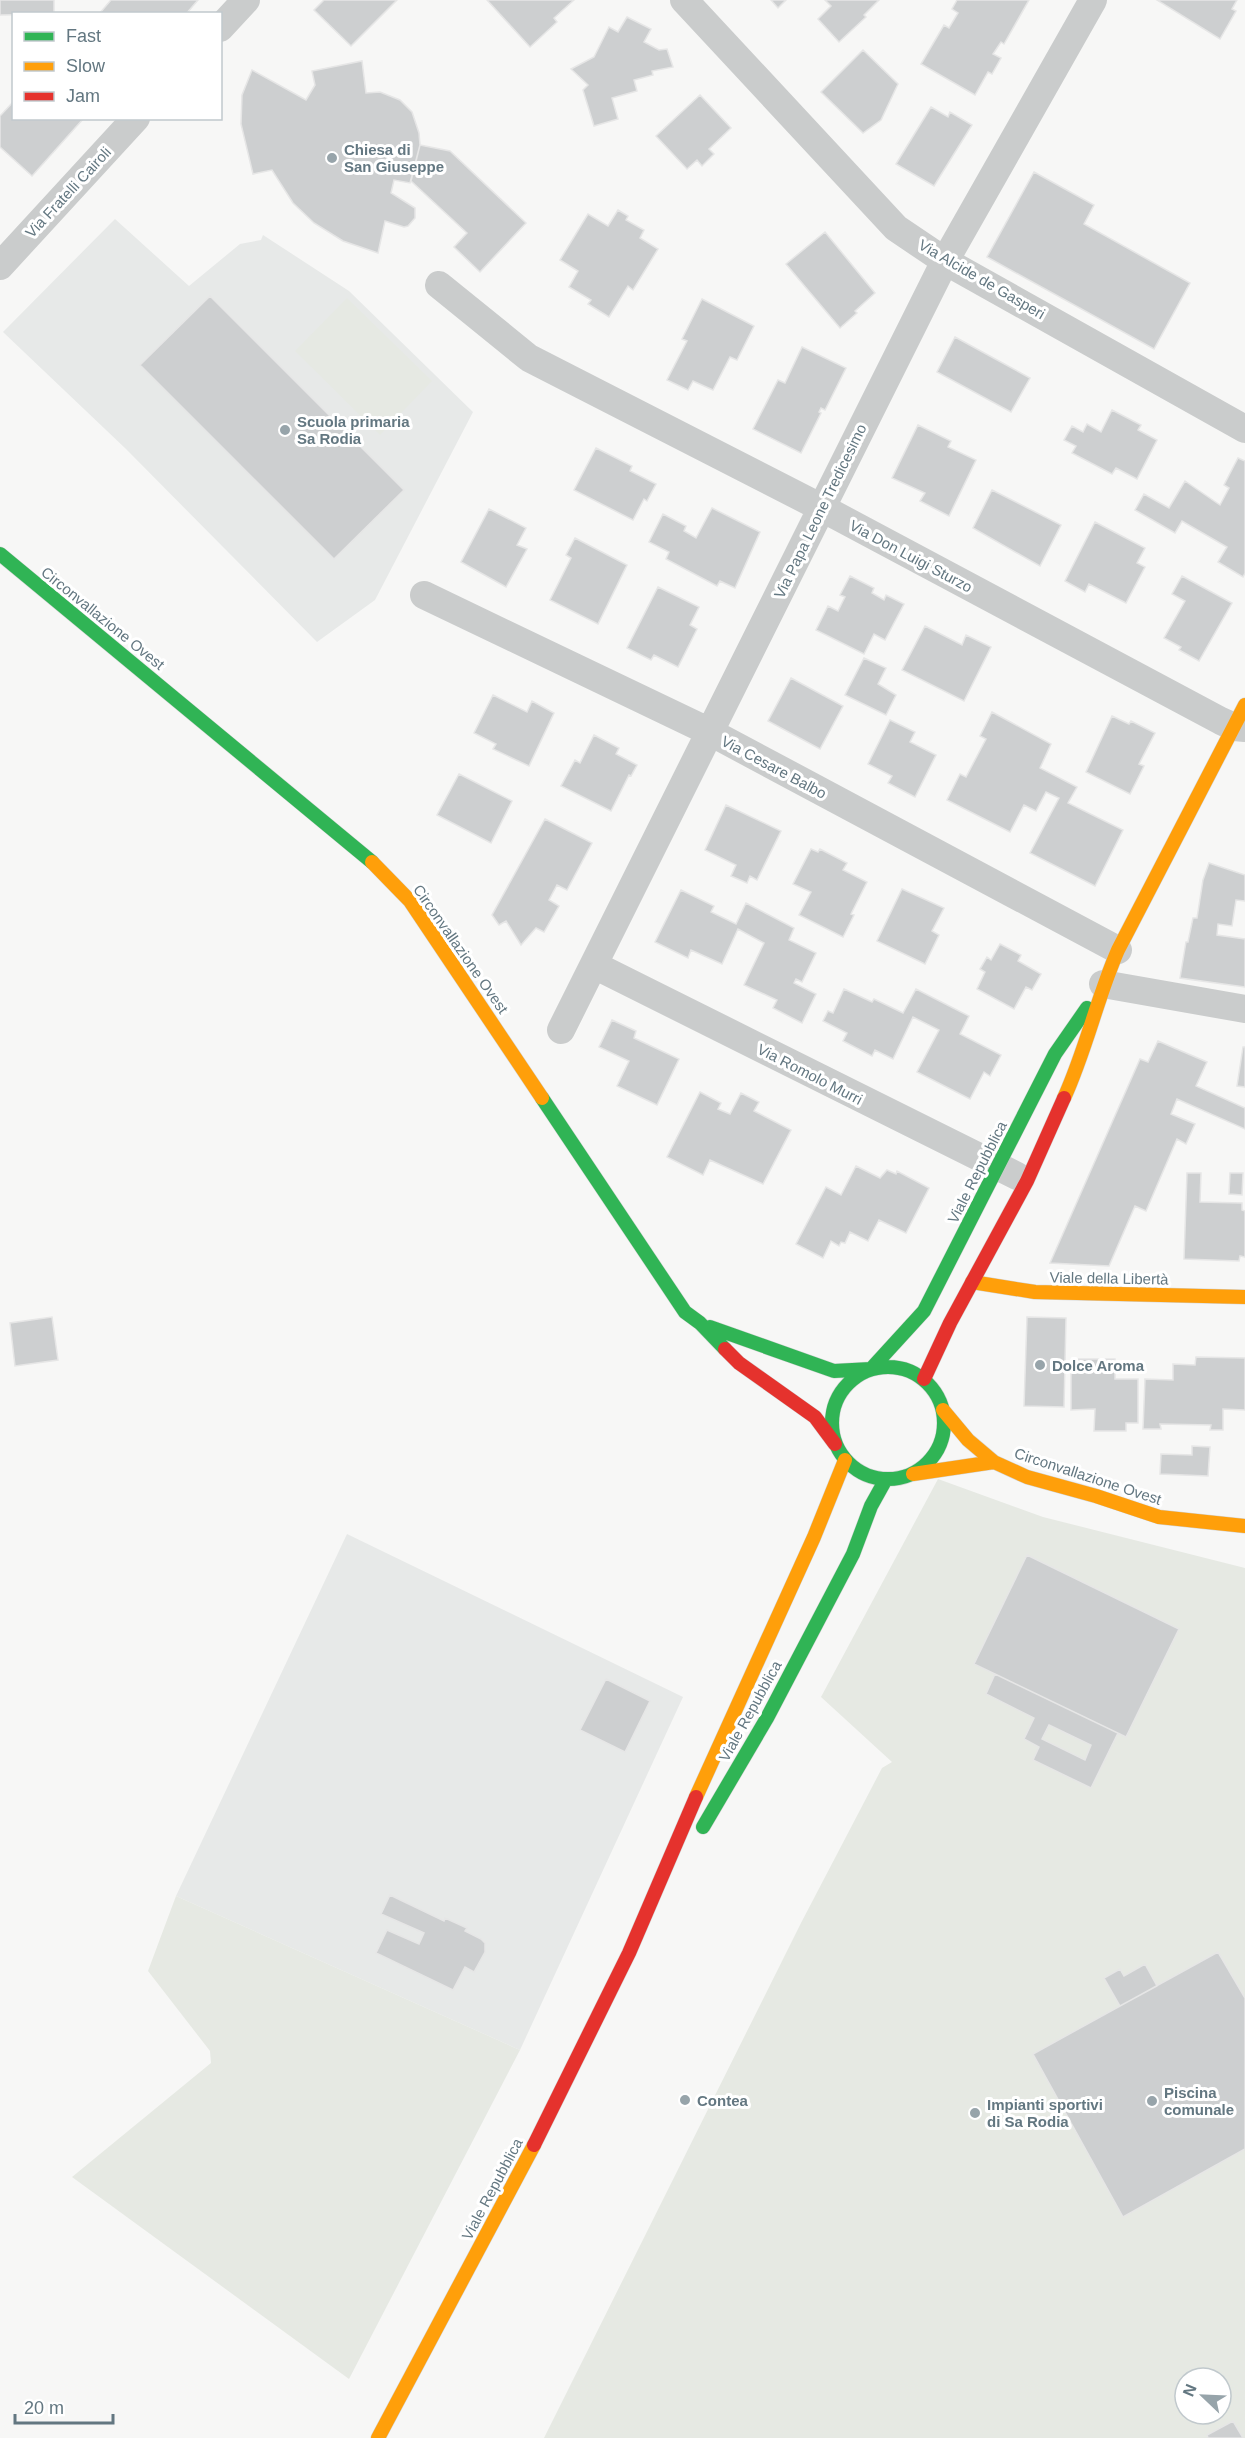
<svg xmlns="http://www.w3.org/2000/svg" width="1245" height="2438" font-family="Helvetica,sans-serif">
  <rect width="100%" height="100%" fill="#f7f7f6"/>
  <!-- built -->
  <path fill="#e7e9e8" d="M115,219L189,286L240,244L261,240L263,235L349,291L473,412L375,600L317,642L126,449L3,332Z
    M347,1534L683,1697L520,2050L176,1896Z"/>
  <!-- green -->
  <path fill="#e6e9e3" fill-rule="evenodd" d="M347,298L432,381L380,435L295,351Z
    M938,1479L1043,1517L1245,1568V2438H544L801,1923L882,1768L892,1762L821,1697ZM1185,2378H1221V2414H1185Z
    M176,1896L520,2050L349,2379L72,2177L211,2063L210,2051L148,1971Z"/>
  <!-- building -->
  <path fill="#cdcfd0" stroke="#e6e6e6" stroke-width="1.5" fill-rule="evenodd" d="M0,0H54V14L0,15Z
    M111,0H198L186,14H99Z
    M324,0H397L351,46L314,10Z
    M487,0H574L554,18L557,22L530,47Z
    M771,0H786L778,8Z
    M825,0H879L864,15L866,17L839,42L818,19L831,6Z
    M957,0H1029L1004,44L1001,42L993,54L1001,58L992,74L988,72L975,95L921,64L944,25L949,28L958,13L952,9Z
    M1157,0H1237L1232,9L1236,11L1220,39Z
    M627,17L651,29L644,42L659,50L667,49L673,67L652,71L653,75L634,80L637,91L612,98L618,119L594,126L583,90L588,85L571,69L594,57L609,27L618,32Z
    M863,50L898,84L881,120L863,133L821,92Z
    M362,61L366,93L380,92L400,100L412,112L419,133L420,145L410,183L394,180L391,193L415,208V218L408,226L404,227L385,221L378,253L343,241L314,223L293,203L272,170L253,174L241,124L242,95L252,70L306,100L315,85L312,71Z
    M700,95L731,128L709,149L714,154L702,166L697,160L687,169L656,136Z
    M14,101V118H84L32,176L0,147V116Z
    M931,107L948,117L950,112L972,125L934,186L896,164Z
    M420,145L450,151L526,223L480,272L454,247L467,233L411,181Z
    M1034,172L1094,205L1084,224L1190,283L1154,349L987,257Z
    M618,210L628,216L626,220L644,230L640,238L658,249L633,290L628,286L609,317L588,304L591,300L569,287L578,271L560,260L588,214L608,226Z
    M825,232L875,293L855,311L857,313L840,328L786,264Z
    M210,296L404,490L334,559L140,365Z
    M702,299L754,326L737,360L730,357L713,390L693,381L688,390L667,380L687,341L682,339Z
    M955,337L1030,378L1011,412L937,372Z
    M802,347L846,368L825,410L821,408L819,412L821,413L801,453L753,429L778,380L785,383Z
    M1112,410L1141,425L1138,430L1157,440L1137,479L1116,468L1112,474L1072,453L1076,446L1064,440L1072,426L1083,432L1087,424L1101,432Z
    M918,425L951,441L948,447L976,460L949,516L920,501L925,493L892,478Z
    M596,448L632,466L630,471L656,484L647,501L644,499L633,520L574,490Z
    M1238,458L1245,461V573L1243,577L1218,562L1227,547L1182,521L1175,533L1135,510L1144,494L1169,508L1185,481L1220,505L1229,488L1224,485Z
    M992,490L1061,525L1040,566L973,528Z
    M712,508L760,532L735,588L720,581L717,586L666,559L669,552L649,542L663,514L686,526L684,531L696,538Z
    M489,509L526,528L517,545L527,549L506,587L461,562Z
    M1095,522L1145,548L1137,563L1145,567L1126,603L1089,584L1085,592L1065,581Z
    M575,538L627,565L598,624L550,600L571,558L566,555Z
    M850,576L874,588L872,593L884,600L886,595L904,604L885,640L874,634L864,654L816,630L828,606L838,611L845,597L840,595Z
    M1182,576L1232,603L1199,661L1179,650L1181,647L1164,638L1185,601L1172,594Z
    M658,587L699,607L690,625L697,629L678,667L654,655L651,660L627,648Z
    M925,626L962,645L966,635L991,647L964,701L902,670Z
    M864,658L886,668L878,684L896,695L886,715L845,695Z
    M791,678L843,706L820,749L768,721Z
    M493,695L527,712L532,701L554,713L529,766L493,749L496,744L474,733Z
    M992,712L1051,744L1040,768L1077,787L1068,803L1123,830L1095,886L1030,853L1059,798L1046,792L1036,811L1024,805L1010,832L947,800L960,774L966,777L986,739L980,736Z
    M1112,716L1129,724L1131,721L1155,733L1139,764L1144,766L1130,794L1086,772Z
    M890,720L915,732L910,742L936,755L915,797L888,783L892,776L868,764Z
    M594,735L619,748L616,754L637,765L631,776L629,775L611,811L561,786L575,760L580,763Z
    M459,774L512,801L491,843L437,815Z
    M726,805L781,831L757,880L750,876L747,883L731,876L736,865L705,850Z
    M545,819L592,843L567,890L557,885L549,900L559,906L544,932L536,928L521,945L506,921L499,925L492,915Z
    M811,849L818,852L820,849L847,863L843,870L867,882L851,914L854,915L843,937L799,915L811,892L793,884Z
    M1209,863L1245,875V901L1236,900L1232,926L1218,924L1217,935L1245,939V987L1180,978L1186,942H1188L1193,918H1197L1203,880Z
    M902,889L944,908L932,931L939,935L925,964L877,941Z
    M681,890L714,906L711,912L736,924L746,903L794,928L789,940L816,953L802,982L796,979L794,983L816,994L802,1023L773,1008L777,1000L744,985L764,943L738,929L722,964L691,950L688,958L655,942Z
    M1000,944L1021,955L1018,961L1041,974L1032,990L1026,987L1014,1009L977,989L985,972L980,969L987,957L991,960Z
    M844,989L872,1002L874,999L903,1013L916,989L969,1016L960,1034L1001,1055L990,1076L984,1072L970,1099L917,1072L939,1030L913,1017L893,1059L875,1050L872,1056L843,1041L847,1033L823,1021L828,1011L833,1013Z
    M612,1020L636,1031L634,1038L679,1059L657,1105L617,1086L629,1061L599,1047Z
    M1158,1041L1207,1062L1196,1086L1245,1108V1129L1177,1099L1171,1114L1195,1124L1186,1144L1177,1139L1146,1211L1135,1206L1109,1266L1050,1263L1140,1059L1148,1062Z
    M1243,1047H1245V1087L1237,1086Z
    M700,1092L721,1103L718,1109L730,1114L741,1093L759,1102L754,1111L791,1130L763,1184L710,1160L703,1175L667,1157Z
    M856,1166L880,1178L887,1170L896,1174L897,1171L929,1188L906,1233L879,1220L868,1241L850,1232L845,1243L841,1242L839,1246L831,1241L823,1258L796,1244L826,1187L841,1195Z
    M1187,1173H1201L1200,1202L1242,1203V1210L1245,1211V1257L1240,1256L1239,1261L1184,1259Z
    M1230,1173H1243L1242,1195L1229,1194Z
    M52,1317L58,1360L15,1366L10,1323Z
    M1027,1317L1066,1318L1064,1407L1024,1406Z
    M1196,1357L1245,1358V1410L1223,1409V1430H1210L1211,1425L1160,1424L1161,1429H1143L1145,1379L1173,1380V1364L1195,1365Z
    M1071,1359H1115V1379H1138V1423H1126V1431H1094L1095,1409L1071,1410Z
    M1192,1446L1210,1447L1208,1476L1160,1474L1161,1454L1192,1455Z
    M1027,1555L1179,1629L1126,1737L974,1664Z
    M995,1674L1118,1733L1091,1788L1033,1760L1039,1747L1024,1739L1034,1718L986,1694ZM1049,1725L1091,1745L1085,1760L1042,1739Z
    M606,1679L650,1701L625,1752L580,1730Z
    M390,1895L444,1921L445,1918L467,1928L465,1931L481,1939L485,1943V1952L474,1972L465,1967L453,1990L376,1953L387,1930L419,1944L424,1933L381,1914Z
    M1218,1952L1245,1998V2149L1123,2217L1033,2054Z
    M1145,1964L1157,1986L1120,2006L1104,1978L1120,1969L1124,1976Z
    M1233,2421L1243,2438H1208L1207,2435Z"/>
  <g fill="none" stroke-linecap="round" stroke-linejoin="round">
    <defs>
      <path id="fast" d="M0,554L372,862
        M542,1098L685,1312L700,1323L725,1349
        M710,1327L834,1371L871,1369
        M832 1423a56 56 0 1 1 112 0a56 56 0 1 1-112 0Z
        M871,1369L924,1311L1055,1054L1087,1008
        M703,1827L767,1718L853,1554L871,1506L886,1479"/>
      <path id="slow" d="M372,862L410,901L542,1098
        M1064,1098C1086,1050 1097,998 1118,950L1245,705
        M972,1282L1035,1292L1245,1297
        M943,1410L968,1440L994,1462L1027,1477L1096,1496L1159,1517L1245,1526
        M913,1474L994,1462
        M696,1797L814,1537L845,1460
        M378,2438L534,2145"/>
      <path id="jam" d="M725,1349L739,1363L815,1417L835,1444
        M924,1379L950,1323L1027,1181L1064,1098
        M534,2145L629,1953L696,1797"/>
    </defs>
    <!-- fast casing -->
    <use href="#fast" stroke="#d3d4d4" stroke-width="15"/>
    <!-- slow casing -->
    <use href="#slow" stroke="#d3d4d4" stroke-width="15"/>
    <!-- jam casing -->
    <use href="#jam" stroke="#d3d4d4" stroke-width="15"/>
    <!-- street -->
    <path stroke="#cacccc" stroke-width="28" d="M684,0L896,228L945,261L1245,429
      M220,28L246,0
      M0,266L136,118
      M439,285L529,358L822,508L1221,721L1234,727L1245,728
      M424,595L710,732L1118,950
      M594,965L1017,1176
      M1103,984L1245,1009
      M561,1030L945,261L1093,0"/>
    <!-- fast -->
    <use href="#fast" stroke="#30b455" stroke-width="14"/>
    <!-- slow -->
    <use href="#slow" stroke="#ff9f0a" stroke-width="14"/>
    <!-- jam -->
    <use href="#jam" stroke="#e5322d" stroke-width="14"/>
  </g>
  <!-- markers -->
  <g fill="#97a4aa" stroke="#fff" stroke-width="2">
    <circle cx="332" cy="158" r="6"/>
    <circle cx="285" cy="430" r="6"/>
    <circle cx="1040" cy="1365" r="6"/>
    <circle cx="685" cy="2100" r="6"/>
    <circle cx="1152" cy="2101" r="6"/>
    <circle cx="975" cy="2113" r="6"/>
  </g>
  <g text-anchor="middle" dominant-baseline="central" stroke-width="6" stroke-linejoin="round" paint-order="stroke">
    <!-- poi labels -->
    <g font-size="15" font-weight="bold" fill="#637781" stroke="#fff" text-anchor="start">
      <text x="344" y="149">Chiesa di<tspan x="344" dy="17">San Giuseppe</tspan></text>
      <text x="297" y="421">Scuola primaria<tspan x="297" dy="17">Sa Rodia</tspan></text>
      <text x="1052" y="1365">Dolce Aroma</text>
      <text x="1164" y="2092">Piscina<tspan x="1164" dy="17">comunale</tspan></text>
      <text x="697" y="2100">Contea</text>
      <text x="987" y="2104">Impianti sportivi<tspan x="987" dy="17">di Sa Rodia</tspan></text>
    </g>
    <!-- street labels -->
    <g font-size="15" fill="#637781" stroke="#fff">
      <text transform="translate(68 192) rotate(-47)">Via Fratelli Cairoli</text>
      <text transform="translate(982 279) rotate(30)">Via Alcide de Gasperi</text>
      <text transform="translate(820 511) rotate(-64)">Via Papa Leone Tredicesimo</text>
      <text transform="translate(911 556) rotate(28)">Via Don Luigi Sturzo</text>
      <text transform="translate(103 618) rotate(39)">Circonvallazione Ovest</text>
      <text transform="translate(774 767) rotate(28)">Via Cesare Balbo</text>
      <text transform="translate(461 949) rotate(55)">Circonvallazione Ovest</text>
      <text transform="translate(810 1074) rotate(27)">Via Romolo Murri</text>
      <text transform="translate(977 1172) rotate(-63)">Viale Repubblica</text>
      <text transform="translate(1109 1278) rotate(1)">Viale della Libertà</text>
      <text transform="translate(1088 1476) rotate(18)">Circonvallazione Ovest</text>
      <text transform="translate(750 1711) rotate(-61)">Viale Repubblica</text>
      <text transform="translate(492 2189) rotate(-62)">Viale Repubblica</text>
    </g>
  </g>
  <!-- legend -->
  <rect x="12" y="12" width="210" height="108" fill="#ffffff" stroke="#c1c9cd" stroke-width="1.5"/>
  <rect x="24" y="32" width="30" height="9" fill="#30b455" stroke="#c1c9cd" stroke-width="1.5"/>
  <text x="66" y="42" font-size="18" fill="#637781">Fast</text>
  <rect x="24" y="62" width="30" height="9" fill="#ff9f0a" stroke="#c1c9cd" stroke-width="1.5"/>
  <text x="66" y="72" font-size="18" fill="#637781">Slow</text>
  <rect x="24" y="92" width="30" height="9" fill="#e5322d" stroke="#c1c9cd" stroke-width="1.5"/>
  <text x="66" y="102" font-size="18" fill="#637781">Jam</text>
  <!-- north arrow -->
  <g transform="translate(1203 2396) rotate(293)"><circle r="28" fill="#ffffff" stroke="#c1c9cd" stroke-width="1.5"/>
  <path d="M0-4.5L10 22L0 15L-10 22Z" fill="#97a4aa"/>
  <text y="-9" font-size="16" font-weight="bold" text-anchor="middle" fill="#637781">N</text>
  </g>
  <!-- scale -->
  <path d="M15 2414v9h98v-9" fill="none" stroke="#637781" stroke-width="3"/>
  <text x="24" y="2414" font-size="18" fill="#637781" stroke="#ffffff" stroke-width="4.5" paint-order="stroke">20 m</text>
</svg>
